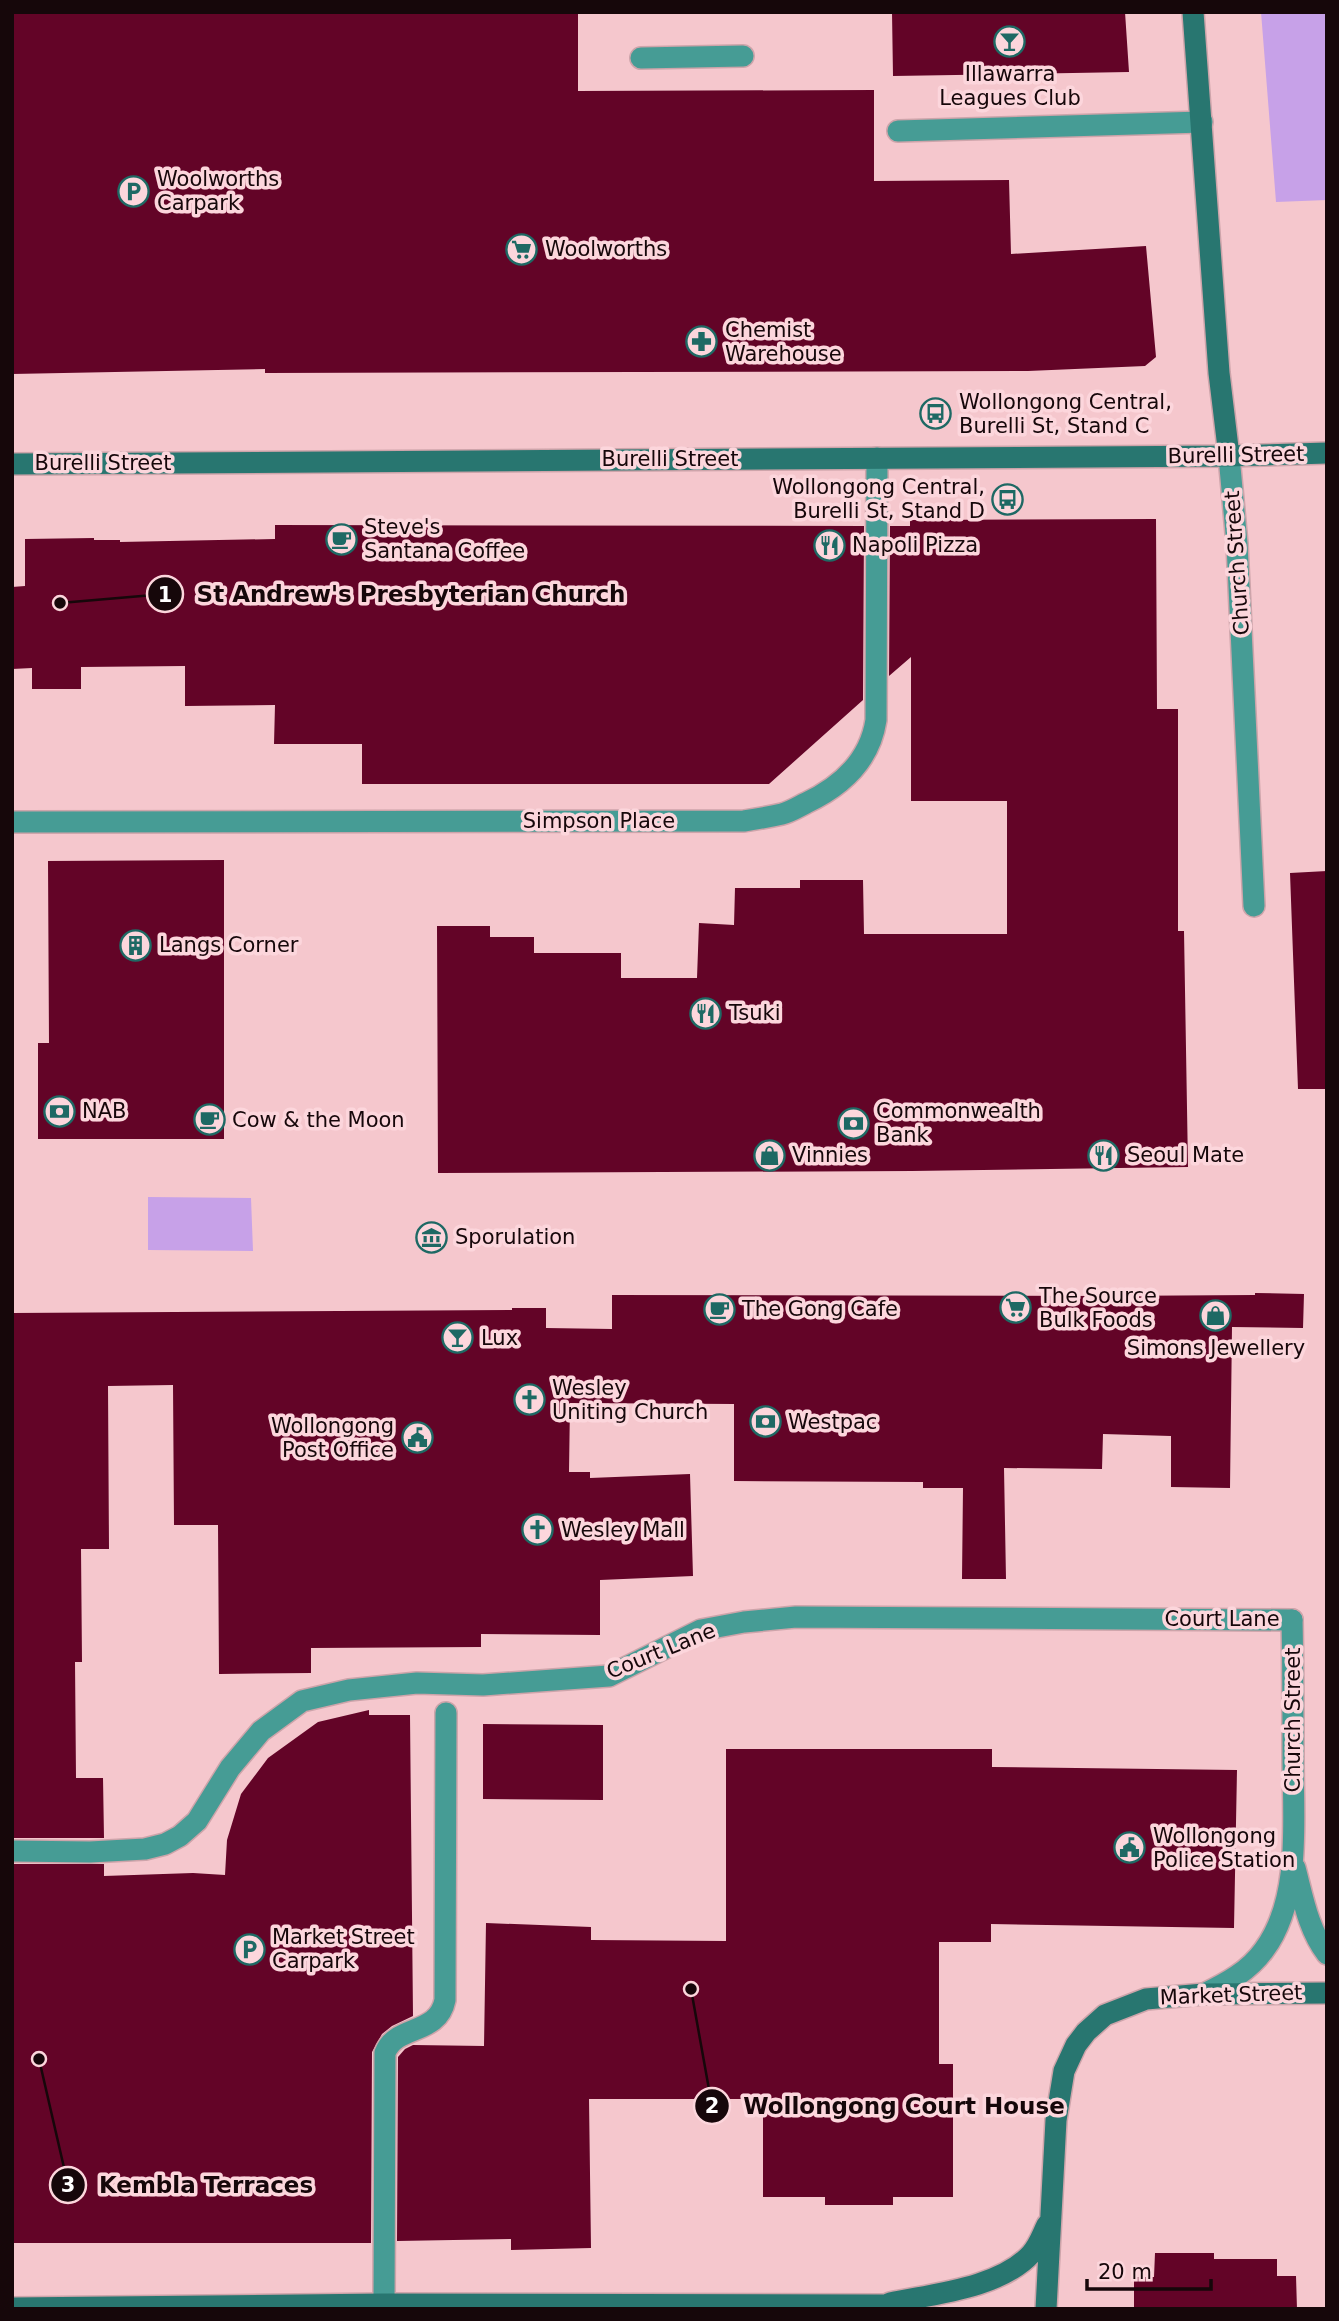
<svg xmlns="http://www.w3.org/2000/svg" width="1339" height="2321" font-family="'DejaVu Sans',sans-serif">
  <rect width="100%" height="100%" fill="#f5c7cd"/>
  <!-- green -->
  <path fill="#c7a1e8" d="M1261,12H1327V200L1276,202Z
    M148,1197L251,1198L253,1251L148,1250Z"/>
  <!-- building -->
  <path fill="#630427" d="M12,12H578V91L874,90V181L1009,180L1011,254L1146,246L1156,357L1145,366L1028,371L265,373V369L12,374Z
    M892,12H1125L1129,72L893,76Z
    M1156,519L1157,709H1178V931H1184L1188,1167L912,1171L438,1173L437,926H490V937H534V953H621V978H697L699,923L734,925L735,888H800V880H863L864,934H1007V801H911V657L889,676L890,526H910V520Z
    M275,525L864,526L863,700L769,784H362V744H274L275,705L185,706V666L81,667V689H32V668L12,669V587L25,586V539L94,538V540H120V542L275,539Z
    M224,860V1139H38V1043H49L48,861Z
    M1327,871V1089H1298L1290,873Z
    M1255,1293L1304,1294L1303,1328L1232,1327L1230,1488L1171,1487V1436L1103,1434L1102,1469L1004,1468L1006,1579H962L963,1488H923V1482L734,1481V1404L570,1403L569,1472H590V1478L690,1474L693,1576L600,1580V1635L481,1634V1647L311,1648V1673L219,1674L218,1525H174L173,1385L108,1386L109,1549H81L82,1662H75L76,1778H103L104,1838H12V1313L512,1310V1308H546V1328L612,1329V1295L1104,1296L1255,1295Z
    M369,1710V1715H410L413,2016L392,2026L382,2034L372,2052L371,2243H12V1864H104V1876L193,1873L225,1875L227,1840L241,1794L268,1758L318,1722Z
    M483,1724L603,1725V1800L483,1799Z
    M726,1749H992V1767L1237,1770L1234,1928L991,1924V1942H939V2064H953V2197H893V2205H825V2197H763V2099H589L591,2248L511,2250V2239L397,2241L398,2057L405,2049L413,2045L484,2046L486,1923L591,1927V1940L726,1941Z
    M1155,2253H1214V2259H1277V2276H1296L1297,2309H1134V2277H1154Z"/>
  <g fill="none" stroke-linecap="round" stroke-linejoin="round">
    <defs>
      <path id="lane" d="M641,58L743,56
        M898,131L1202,122
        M12,822L744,821C757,819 769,817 782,814C790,812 798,807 806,803C842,786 870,760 876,720L877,458
        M12,1851L90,1852L145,1849L165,1844L180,1836L197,1821L230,1768L261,1731L302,1701L349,1690L417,1683L483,1685L609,1676L701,1630L744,1622L796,1617L1292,1620
        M384,2304L385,2053C396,2024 438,2036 445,2000L446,1713"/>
      <path id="street" d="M1229,456L1237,544L1254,906
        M1295,1868C1303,1898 1308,1929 1327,1954
        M1204,1994C1227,1983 1249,1971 1264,1950C1302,1899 1293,1818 1293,1758C1293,1712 1293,1666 1292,1620"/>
      <path id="secondary" d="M1193,12L1219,373L1229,456
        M12,464L1229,456L1327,453
        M890,2303C933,2294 1000,2288 1031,2254C1039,2245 1042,2235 1047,2225
        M12,2308L384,2304L884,2305L908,2309
        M1046,2309L1056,2120L1064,2071L1076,2045L1086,2032L1105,2015L1146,1999L1204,1994L1327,1993"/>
    </defs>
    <!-- lane casing -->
    <use href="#lane" stroke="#cda4aa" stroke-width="24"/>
    <!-- street casing -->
    <use href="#street" stroke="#cda4aa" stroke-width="24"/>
    <!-- secondary casing -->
    <use href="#secondary" stroke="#cda4aa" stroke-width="24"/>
    <!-- lane -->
    <use href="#lane" stroke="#469c95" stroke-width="21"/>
    <!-- street -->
    <use href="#street" stroke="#469c95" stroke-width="21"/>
    <!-- secondary -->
    <use href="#secondary" stroke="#287670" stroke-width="21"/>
  </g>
  <!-- icons -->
  <defs>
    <symbol id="bar-ring" viewBox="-11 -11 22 22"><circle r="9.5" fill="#fcd6dc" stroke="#1e6964" stroke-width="1.5"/><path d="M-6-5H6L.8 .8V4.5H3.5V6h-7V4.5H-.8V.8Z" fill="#1e6964"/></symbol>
    <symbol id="parking-ring" viewBox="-11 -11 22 22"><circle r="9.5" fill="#fcd6dc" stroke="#1e6964" stroke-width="1.5"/><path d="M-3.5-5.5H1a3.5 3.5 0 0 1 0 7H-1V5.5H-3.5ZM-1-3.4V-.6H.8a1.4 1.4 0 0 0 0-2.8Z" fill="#1e6964"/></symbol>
    <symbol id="supermarket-ring" viewBox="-11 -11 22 22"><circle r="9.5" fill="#fcd6dc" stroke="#1e6964" stroke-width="1.5"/><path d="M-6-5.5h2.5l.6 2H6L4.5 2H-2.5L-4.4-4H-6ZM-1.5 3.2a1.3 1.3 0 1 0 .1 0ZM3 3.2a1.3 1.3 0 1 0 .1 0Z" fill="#1e6964"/></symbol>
    <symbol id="pharmacy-ring" viewBox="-11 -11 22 22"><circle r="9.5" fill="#fcd6dc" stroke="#1e6964" stroke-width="1.5"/><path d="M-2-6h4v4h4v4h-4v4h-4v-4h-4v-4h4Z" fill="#1e6964"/></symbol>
    <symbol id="bus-ring" viewBox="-11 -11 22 22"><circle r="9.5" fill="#fcd6dc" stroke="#1e6964" stroke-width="1.5"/><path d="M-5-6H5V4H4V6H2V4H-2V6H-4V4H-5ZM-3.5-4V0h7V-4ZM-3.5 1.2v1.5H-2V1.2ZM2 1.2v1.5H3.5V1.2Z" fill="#1e6964"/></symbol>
    <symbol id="cafe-ring" viewBox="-11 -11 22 22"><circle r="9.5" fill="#fcd6dc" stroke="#1e6964" stroke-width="1.5"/><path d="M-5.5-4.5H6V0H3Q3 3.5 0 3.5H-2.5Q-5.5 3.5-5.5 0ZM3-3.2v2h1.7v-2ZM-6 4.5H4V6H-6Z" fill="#1e6964"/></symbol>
    <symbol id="restaurant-ring" viewBox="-11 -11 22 22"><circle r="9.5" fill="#fcd6dc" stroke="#1e6964" stroke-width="1.5"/><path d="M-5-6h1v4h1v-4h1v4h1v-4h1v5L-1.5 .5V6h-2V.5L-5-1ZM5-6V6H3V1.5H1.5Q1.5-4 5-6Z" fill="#1e6964"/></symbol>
    <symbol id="building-ring" viewBox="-11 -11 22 22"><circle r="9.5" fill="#fcd6dc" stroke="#1e6964" stroke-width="1.5"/><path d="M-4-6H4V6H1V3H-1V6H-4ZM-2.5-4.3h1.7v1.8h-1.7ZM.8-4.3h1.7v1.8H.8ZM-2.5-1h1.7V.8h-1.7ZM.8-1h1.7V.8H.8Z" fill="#1e6964"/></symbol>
    <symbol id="bank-ring" viewBox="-11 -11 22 22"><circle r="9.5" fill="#fcd6dc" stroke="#1e6964" stroke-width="1.5"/><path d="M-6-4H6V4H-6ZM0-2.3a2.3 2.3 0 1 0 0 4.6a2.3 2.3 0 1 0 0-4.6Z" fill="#1e6964"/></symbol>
    <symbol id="shop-ring" viewBox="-11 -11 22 22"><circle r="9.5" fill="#fcd6dc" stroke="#1e6964" stroke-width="1.5"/><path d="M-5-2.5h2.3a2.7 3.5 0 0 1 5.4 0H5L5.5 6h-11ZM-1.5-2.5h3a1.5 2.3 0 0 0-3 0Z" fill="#1e6964"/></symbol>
    <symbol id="museum-ring" viewBox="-11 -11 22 22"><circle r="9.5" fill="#fcd6dc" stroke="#1e6964" stroke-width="1.5"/><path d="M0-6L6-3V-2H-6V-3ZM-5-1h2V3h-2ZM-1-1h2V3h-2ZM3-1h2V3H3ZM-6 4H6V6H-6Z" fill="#1e6964"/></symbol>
    <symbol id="church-ring" viewBox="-11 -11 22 22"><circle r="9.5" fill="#fcd6dc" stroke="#1e6964" stroke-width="1.5"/><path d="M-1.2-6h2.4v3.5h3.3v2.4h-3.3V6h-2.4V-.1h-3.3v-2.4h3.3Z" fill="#1e6964"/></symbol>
    <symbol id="civic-ring" viewBox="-11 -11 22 22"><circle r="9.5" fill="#fcd6dc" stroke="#1e6964" stroke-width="1.5"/><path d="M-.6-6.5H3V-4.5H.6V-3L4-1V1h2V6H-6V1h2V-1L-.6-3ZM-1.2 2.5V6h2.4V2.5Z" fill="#1e6964"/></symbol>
  </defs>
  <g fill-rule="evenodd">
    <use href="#bar-ring" x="992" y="24" width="35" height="35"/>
    <use href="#parking-ring" x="116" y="174" width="35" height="35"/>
    <use href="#supermarket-ring" x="504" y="232" width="35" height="35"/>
    <use href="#pharmacy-ring" x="684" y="324" width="35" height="35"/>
    <use href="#bus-ring" x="918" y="396" width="35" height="35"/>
    <use href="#bus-ring" x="990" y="482" width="35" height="35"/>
    <use href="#cafe-ring" x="324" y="522" width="35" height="35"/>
    <use href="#restaurant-ring" x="812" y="528" width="35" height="35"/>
    <use href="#building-ring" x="118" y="928" width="35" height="35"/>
    <use href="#restaurant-ring" x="688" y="996" width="35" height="35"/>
    <use href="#bank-ring" x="42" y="1094" width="35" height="35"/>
    <use href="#cafe-ring" x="192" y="1102" width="35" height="35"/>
    <use href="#bank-ring" x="836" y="1106" width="35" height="35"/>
    <use href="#shop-ring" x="752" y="1138" width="35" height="35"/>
    <use href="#restaurant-ring" x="1086" y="1138" width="35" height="35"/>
    <use href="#museum-ring" x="414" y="1220" width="35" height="35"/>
    <use href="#supermarket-ring" x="998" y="1290" width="35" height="35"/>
    <use href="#cafe-ring" x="702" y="1292" width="35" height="35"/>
    <use href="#shop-ring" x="1198" y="1298" width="35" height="35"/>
    <use href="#bar-ring" x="440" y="1320" width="35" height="35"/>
    <use href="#church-ring" x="512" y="1382" width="35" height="35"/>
    <use href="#bank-ring" x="748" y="1404" width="35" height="35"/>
    <use href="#civic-ring" x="400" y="1420" width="35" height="35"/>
    <use href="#church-ring" x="520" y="1512" width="35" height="35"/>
    <use href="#civic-ring" x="1112" y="1830" width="35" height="35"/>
    <use href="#parking-ring" x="232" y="1932" width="35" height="35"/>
  </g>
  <g text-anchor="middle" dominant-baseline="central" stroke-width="7" stroke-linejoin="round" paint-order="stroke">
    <!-- poi labels -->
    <g font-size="21" fill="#16070a" stroke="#fcd6dc" text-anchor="start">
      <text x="1010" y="74" text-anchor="middle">Illawarra<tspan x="1010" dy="24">Leagues Club</tspan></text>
      <text x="157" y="179">Woolworths<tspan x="157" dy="24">Carpark</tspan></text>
      <text x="545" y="249">Woolworths</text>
      <text x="725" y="330">Chemist<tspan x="725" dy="24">Warehouse</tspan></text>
      <text x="959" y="402">Wollongong Central,<tspan x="959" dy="24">Burelli St, Stand C</tspan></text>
      <text x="985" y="487" text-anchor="end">Wollongong Central,<tspan x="985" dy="24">Burelli St, Stand D</tspan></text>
      <text x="364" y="527">Steve's<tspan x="364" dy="24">Santana Coffee</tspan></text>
      <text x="852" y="545">Napoli Pizza</text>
      <text x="159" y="945">Langs Corner</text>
      <text x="729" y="1013">Tsuki</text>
      <text x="82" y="1111">NAB</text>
      <text x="876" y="1111">Commonwealth<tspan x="876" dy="24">Bank</tspan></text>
      <text x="232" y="1120">Cow &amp; the Moon</text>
      <text x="792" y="1155">Vinnies</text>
      <text x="1127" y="1155">Seoul Mate</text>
      <text x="455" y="1237">Sporulation</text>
      <text x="1039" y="1296">The Source<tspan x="1039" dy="24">Bulk Foods</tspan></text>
      <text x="742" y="1309">The Gong Cafe</text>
      <text x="481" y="1338">Lux</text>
      <text x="1216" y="1348" text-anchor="middle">Simons Jewellery</text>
      <text x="552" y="1388">Wesley<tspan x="552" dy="24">Uniting Church</tspan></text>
      <text x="788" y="1422">Westpac</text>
      <text x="394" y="1426" text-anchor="end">Wollongong<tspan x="394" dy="24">Post Office</tspan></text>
      <text x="561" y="1530">Wesley Mall</text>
      <text x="1153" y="1836">Wollongong<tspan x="1153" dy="24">Police Station</tspan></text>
      <text x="272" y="1937">Market Street<tspan x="272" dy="24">Carpark</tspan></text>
    </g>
    <!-- street labels -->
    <g font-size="21" fill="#16070a" stroke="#fcd6dc">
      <text transform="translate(1236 455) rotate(-1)">Burelli Street</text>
      <text x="670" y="459">Burelli Street</text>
      <text x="103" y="463">Burelli Street</text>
      <text transform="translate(1237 563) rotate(-94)">Church Street</text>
      <text x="599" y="821">Simpson Place</text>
      <text x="1222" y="1619">Court Lane</text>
      <text transform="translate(661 1651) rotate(-22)">Court Lane</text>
      <text transform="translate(1293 1720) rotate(-90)">Church Street</text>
      <text transform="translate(1231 1995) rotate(-2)">Market Street</text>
    </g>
  </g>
  <!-- callouts -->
  <path fill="none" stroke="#16070a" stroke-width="2.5" d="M60 603L165 594M691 1989L712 2106M39 2059L68 2185"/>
  <g fill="#16070a" stroke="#fcd6dc" stroke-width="2.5">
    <circle cx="60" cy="603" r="7"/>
    <circle cx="691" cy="1989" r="7"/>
    <circle cx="39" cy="2059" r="7"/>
    <circle cx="165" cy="594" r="18"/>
    <circle cx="712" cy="2106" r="18"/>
    <circle cx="68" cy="2185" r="18"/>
  </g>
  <g font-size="21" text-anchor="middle" font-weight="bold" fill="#fff">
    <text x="165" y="602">1</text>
    <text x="712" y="2113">2</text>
    <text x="68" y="2192">3</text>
  </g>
  <g font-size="23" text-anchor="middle" font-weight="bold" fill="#16070a" stroke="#fcd6dc" stroke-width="7" stroke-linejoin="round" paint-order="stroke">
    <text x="411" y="602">St Andrew's Presbyterian Church</text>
    <text x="904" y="2114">Wollongong Court House</text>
    <text x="206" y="2193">Kembla Terraces</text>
  </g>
  <!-- border -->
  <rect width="1339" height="2321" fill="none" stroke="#16070a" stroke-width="28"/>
  <!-- scale -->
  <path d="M1087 2279v10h124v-10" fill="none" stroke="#16070a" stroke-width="3.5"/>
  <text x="1098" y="2279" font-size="21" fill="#16070a" stroke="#fcd6dc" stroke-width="5" paint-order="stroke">20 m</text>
</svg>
